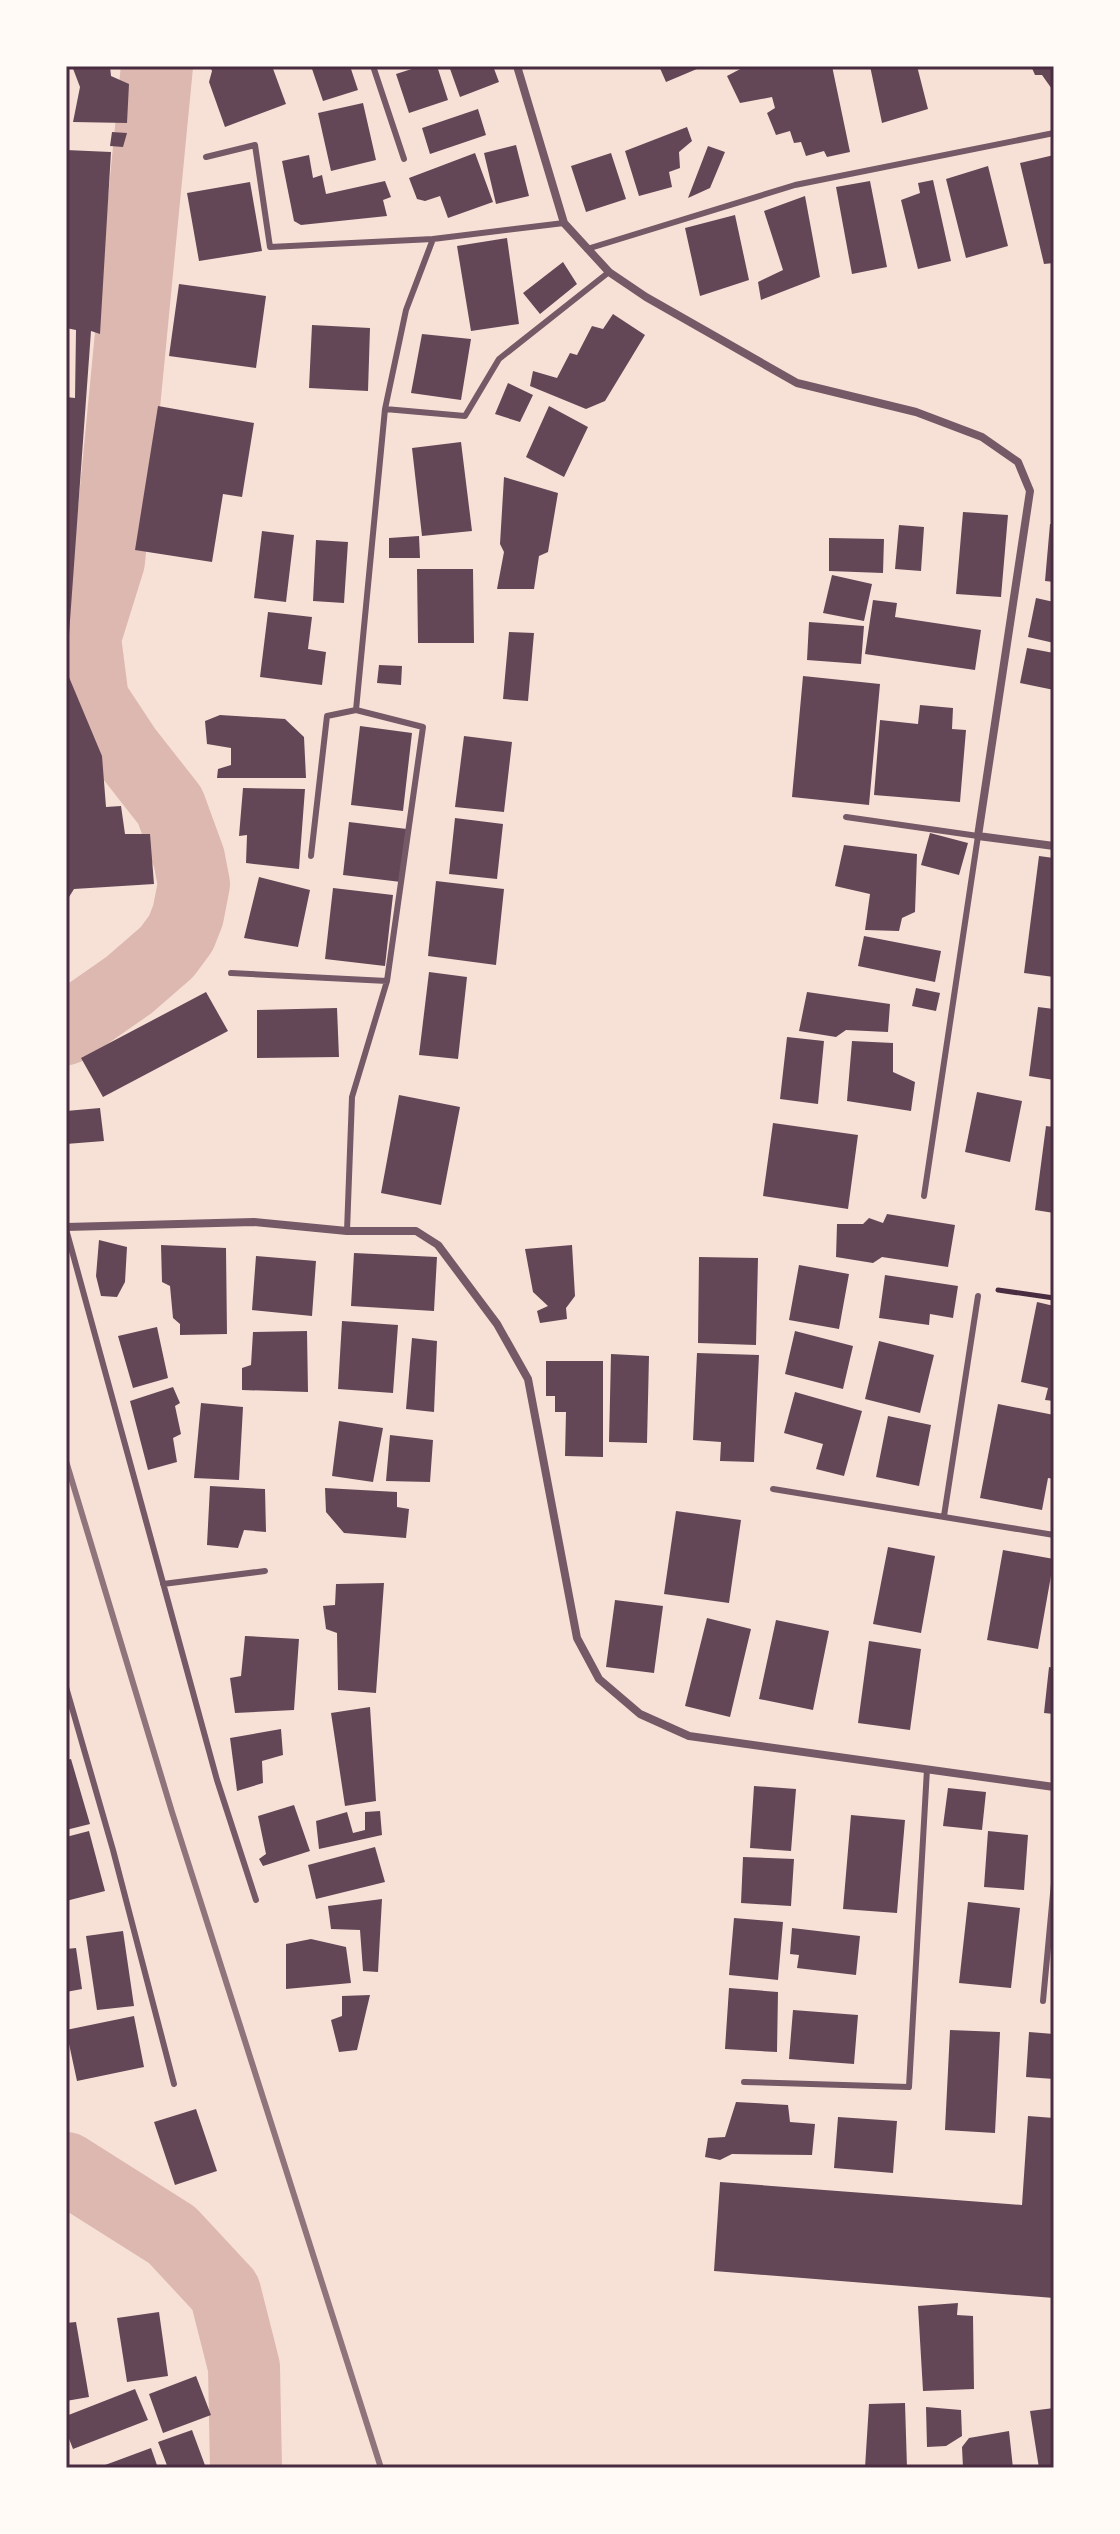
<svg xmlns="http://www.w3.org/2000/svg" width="1120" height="2534" font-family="Helvetica,sans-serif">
  <rect width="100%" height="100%" fill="#f7e1d7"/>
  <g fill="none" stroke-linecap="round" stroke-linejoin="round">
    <!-- river -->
    <path stroke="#dcb8b0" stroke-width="72" d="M66,1029L129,985L167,952L181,933L188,915L194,884L189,858L170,806L126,750L93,700L85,638L109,561L157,66
      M66,2168L172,2235L225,2292L244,2367L246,2468"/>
  </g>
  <!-- building -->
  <path fill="#644757" d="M72,66H110L111,76L129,84L127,123L73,122L80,87Z
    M210,66H272L286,104L225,127L209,82L212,71Z
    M311,66H350L358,90L323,101Z
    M421,66H437L448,100L409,113L396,74Z
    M449,66H493L499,82L460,97Z
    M659,66H704L666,82Z
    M746,66H832L850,152L827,157L824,151L806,156L801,142L794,143L790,131L776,135L767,113L775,108L772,97L740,103L727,76Z
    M870,66H917L928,109L882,123Z
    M1031,66H1054V92L1042,75H1035Z
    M363,103L376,160L331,171L318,113Z
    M478,109L486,135L430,154L422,128Z
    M687,127L692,141L679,152L680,168L669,172L672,187L639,196L625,151Z
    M112,132L127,133L123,147L110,146Z
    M516,145L529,196L496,204L484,153Z
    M708,146L725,152L710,188L688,198Z
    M66,150L111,152L100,334L91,331L68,648H66V397L75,398L76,330L66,328Z
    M475,153L493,202L448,218L440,196L425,201L417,199L409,178Z
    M611,153L626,199L586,212L571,166Z
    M309,155L313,178L322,175L326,194L385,181L391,197L383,200L387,216L301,225L294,221L282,161Z
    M1054,155V263L1044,264L1020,163Z
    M988,166L1008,246L966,258L946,179Z
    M933,180L951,261L918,269L901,200L920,193L918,183Z
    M870,181L887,267L852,274L836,187Z
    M250,182L262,251L199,261L187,193Z
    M805,196L820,277L761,300L758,282L783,270L764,211Z
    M735,215L749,280L700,296L685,228Z
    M507,238L519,324L471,331L457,246Z
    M563,262L577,284L540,314L523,293Z
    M179,284L266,296L256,368L169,356Z
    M613,314L645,335L605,401L586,409L530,386L533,371L557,378L570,353L577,355L592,326L603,329Z
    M312,325L370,328L368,391L309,388Z
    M422,334L471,339L461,400L411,393Z
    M508,383L533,395L520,422L495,414Z
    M158,406L254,423L242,497L223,494L212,562L135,550Z
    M549,406L588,427L564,477L526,457Z
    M461,442L472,531L422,536L412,448Z
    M504,477L558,493L548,552L539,556L534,589H497L504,552L500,544Z
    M963,512L1008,515L1001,597L956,594Z
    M1050,524H1054V582L1045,581Z
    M899,525L924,527L921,571L895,569Z
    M262,531L294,535L286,602L254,598Z
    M419,536L420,558H389V538Z
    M829,538L884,539L883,573L829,571Z
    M316,540L348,542L344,603L313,601Z
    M417,569H473L474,643H418Z
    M832,575L872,584L864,621L823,613Z
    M1036,598L1054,602V643L1028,637Z
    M873,600L897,603L895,617L981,630L975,670L865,654Z
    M268,612L312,617L308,649L326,652L322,685L260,677Z
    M809,622L864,626L861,664L807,660Z
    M509,632L534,633L528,701L503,699Z
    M1027,648L1054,653V690L1020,683Z
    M379,665L402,666L401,685L377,683Z
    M66,670L102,756L106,807L121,806L125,834H150L154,884L74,889L69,897H66Z
    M803,676L880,684L869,805L792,797Z
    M920,705L953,708L952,729L966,730L960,802L874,795L880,720L918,724Z
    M220,715L285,719L304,737L306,778H217L218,769L231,765V748L207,744L205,721Z
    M360,726L412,733L403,811L351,805Z
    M464,736L512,742L504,812L455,807Z
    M243,788L305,789L299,869L246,863L247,835L239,836Z
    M455,818L503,824L497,879L449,874Z
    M349,822L407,829L401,882L343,875Z
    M930,833L968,843L959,875L921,865Z
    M844,845L917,854L915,912L902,918L899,931L865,930L870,894L835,886Z
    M1039,856L1054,858V977L1024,973Z
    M259,877L310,890L298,947L244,938Z
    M436,881L504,889L496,965L428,956Z
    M333,888L393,895L385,966L325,959Z
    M864,936L941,951L935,982L858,966Z
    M429,972L467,977L458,1059L419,1055Z
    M916,988L940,993L936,1011L912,1006Z
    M206,992L228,1031L103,1097L81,1058Z
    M807,992L890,1004L888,1032L846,1030L836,1037L799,1031Z
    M1038,1007L1054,1009V1080L1029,1076Z
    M337,1008L339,1057L257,1058V1010Z
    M787,1037L824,1041L818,1104L780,1099Z
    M852,1041L893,1043V1072L915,1082L911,1111L847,1101Z
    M977,1092L1022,1101L1010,1162L965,1152Z
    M399,1095L460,1107L441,1205L381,1193Z
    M100,1108L104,1141L66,1144V1111Z
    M773,1123L858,1135L848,1209L763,1196Z
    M1046,1126L1054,1127V1213L1035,1210Z
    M887,1214L955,1225L948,1267L882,1257L873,1263L836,1257L837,1224H863L869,1218L883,1223Z
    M99,1240L127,1247L125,1282L117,1297L101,1296L96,1276Z
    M161,1245L226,1248L227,1334L180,1335V1324L173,1318L170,1286L162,1282Z
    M572,1245L575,1296L566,1308L567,1319L540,1323L537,1311L548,1306L533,1292L525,1249Z
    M354,1253L437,1257L434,1311L351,1306Z
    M256,1256L316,1261L312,1316L252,1310Z
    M699,1257L758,1258L756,1345L698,1343Z
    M799,1265L849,1274L839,1329L789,1320Z
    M885,1275L958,1286L953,1318L930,1314L929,1325L879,1318Z
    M1037,1302L1054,1306V1401L1045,1400L1048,1388L1021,1382Z
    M342,1321L398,1325L393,1393L338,1389Z
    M157,1327L168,1378L133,1388L118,1336Z
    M307,1331L308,1392L242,1390V1368L251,1365L253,1332Z
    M795,1331L853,1346L843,1389L785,1374Z
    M412,1338L437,1341L434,1412L406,1409Z
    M879,1341L934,1355L920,1413L865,1399Z
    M697,1353L759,1355L754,1462L720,1461L721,1442L693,1440Z
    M611,1354L649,1356L647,1443L609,1442Z
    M546,1361H603V1457L565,1456L566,1412H555V1396H546Z
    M173,1387L180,1403L175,1406L181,1434L173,1438L177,1462L148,1470L130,1401Z
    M795,1392L862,1411L844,1476L816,1469L823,1444L784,1433Z
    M201,1403L243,1407L239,1480L194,1478Z
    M998,1404L1054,1415V1479L1048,1478L1042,1510L980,1498Z
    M888,1416L931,1425L919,1486L876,1477Z
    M339,1421L383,1428L373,1482L332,1476Z
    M390,1435L433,1440L430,1482L386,1481Z
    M210,1486L265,1489L266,1532L244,1530L238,1548L207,1545Z
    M325,1488L397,1492V1507L409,1509L406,1538L344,1533L326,1512Z
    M676,1511L741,1520L729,1603L664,1594Z
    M888,1547L935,1556L921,1633L873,1624Z
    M1003,1550L1054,1559L1038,1649L987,1640Z
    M384,1583L376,1693L338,1690L337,1633L326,1629L323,1606L335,1605L336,1584Z
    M615,1600L663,1606L654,1673L606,1667Z
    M707,1618L751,1629L730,1717L685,1706Z
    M776,1620L829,1631L813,1710L759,1699Z
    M245,1636L299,1639L294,1710L235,1713L230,1678L241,1676Z
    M869,1641L921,1649L910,1730L858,1723Z
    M1049,1667L1054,1668V1714L1044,1713Z
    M370,1707L376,1801L345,1806L331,1713Z
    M281,1729L283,1755L262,1761L263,1783L237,1791L230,1738Z
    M71,1759L90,1824L66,1830V1760Z
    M754,1786L796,1789L791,1851L750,1848Z
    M948,1788L986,1792L982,1830L943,1826Z
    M294,1805L310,1851L263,1866L259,1859L266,1854L258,1816Z
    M380,1811L382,1835L319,1849L316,1821L347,1812L353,1833L365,1830V1812Z
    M851,1815L905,1820L897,1913L843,1909Z
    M89,1831L105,1891L66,1901V1837Z
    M988,1831L1028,1835L1024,1890L984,1887Z
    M375,1847L385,1882L316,1899L308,1865Z
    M743,1857L794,1859L791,1906L741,1903Z
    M382,1899L378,1972L363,1971L360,1930L331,1929L328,1906Z
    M968,1902L1020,1908L1011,1988L959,1983Z
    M734,1918L783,1922L778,1980L729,1975Z
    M792,1928L860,1936L856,1975L797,1968L799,1955L790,1954Z
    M123,1931L134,2006L97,2010L86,1936Z
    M311,1939L346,1947L351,1983L286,1989V1944Z
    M76,1948L82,1989L66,1992V1949Z
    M729,1988L778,1992L777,2052L725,2049Z
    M370,1995L357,2050L339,2052L331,2020L342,2016V1996Z
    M793,2010L858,2015L854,2064L789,2059Z
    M134,2016L144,2067L77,2081L66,2030Z
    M950,2030L1000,2032L995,2133L945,2130Z
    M1029,2032L1054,2034V2079L1026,2077Z
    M736,2102L788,2105L790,2122L815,2124L812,2155L732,2154L720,2160L705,2157L708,2138L725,2137Z
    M196,2109L217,2171L175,2185L154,2122Z
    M1028,2116L1054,2118V2298L714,2271L720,2182L1022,2205Z
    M838,2117L897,2121L893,2173L834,2168Z
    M958,2303L957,2315L973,2316L974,2389L923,2391L918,2306Z
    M159,2312L168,2376L127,2382L117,2318Z
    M76,2322L89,2397L66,2401V2323Z
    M196,2376L211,2415L163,2433L149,2394Z
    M135,2389L148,2420L73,2449L66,2431V2416Z
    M905,2403L907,2468H865L869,2404Z
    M926,2407L961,2410L962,2436L946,2446L927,2447Z
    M1054,2408V2468H1039L1030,2411Z
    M192,2430L206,2468H168L158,2442Z
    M1009,2431L1013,2468H963L962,2447L969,2438Z
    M151,2448L158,2468H97Z"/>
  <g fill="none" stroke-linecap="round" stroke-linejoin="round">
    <!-- path -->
    <path stroke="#4a2c40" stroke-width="5" d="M998,1290L1054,1298"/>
    <!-- service -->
    <path stroke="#755966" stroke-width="6" d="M373,66L404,159
      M206,157L255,145L270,247L433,239
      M587,249L795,185L1054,133
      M385,409L465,416L499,359L609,272
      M846,817L978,836L924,1196
      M311,856L327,716L356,710
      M231,973L387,981
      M66,1229L217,1780L256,1900
      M347,1231L352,1097L387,981L423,727L356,710L385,409L406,310L433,239L564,223
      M773,1489L1054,1535
      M944,1516L978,1296
      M163,1584L265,1571
      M66,1687L113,1850L174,2084
      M1043,2001L1054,1883
      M744,2082L909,2087L927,1769"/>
    <!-- minor -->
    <path stroke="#755966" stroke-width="8" d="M517,66L564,223L609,272L646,297L797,383L916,412L982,437L1018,462L1030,491L978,836L1054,846
      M66,1227L254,1222L347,1231H416L438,1245L497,1324L528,1379L577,1638L599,1679L640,1714L689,1736L1054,1787"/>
    <!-- rail -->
    <path stroke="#8f747c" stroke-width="6" d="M66,1461L172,1812L381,2468"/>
  </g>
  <!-- border -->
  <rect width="1120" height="2534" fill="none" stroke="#fffaf5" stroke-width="136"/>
  <rect x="68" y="68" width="984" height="2398" fill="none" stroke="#4a2c40" stroke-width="3"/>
</svg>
